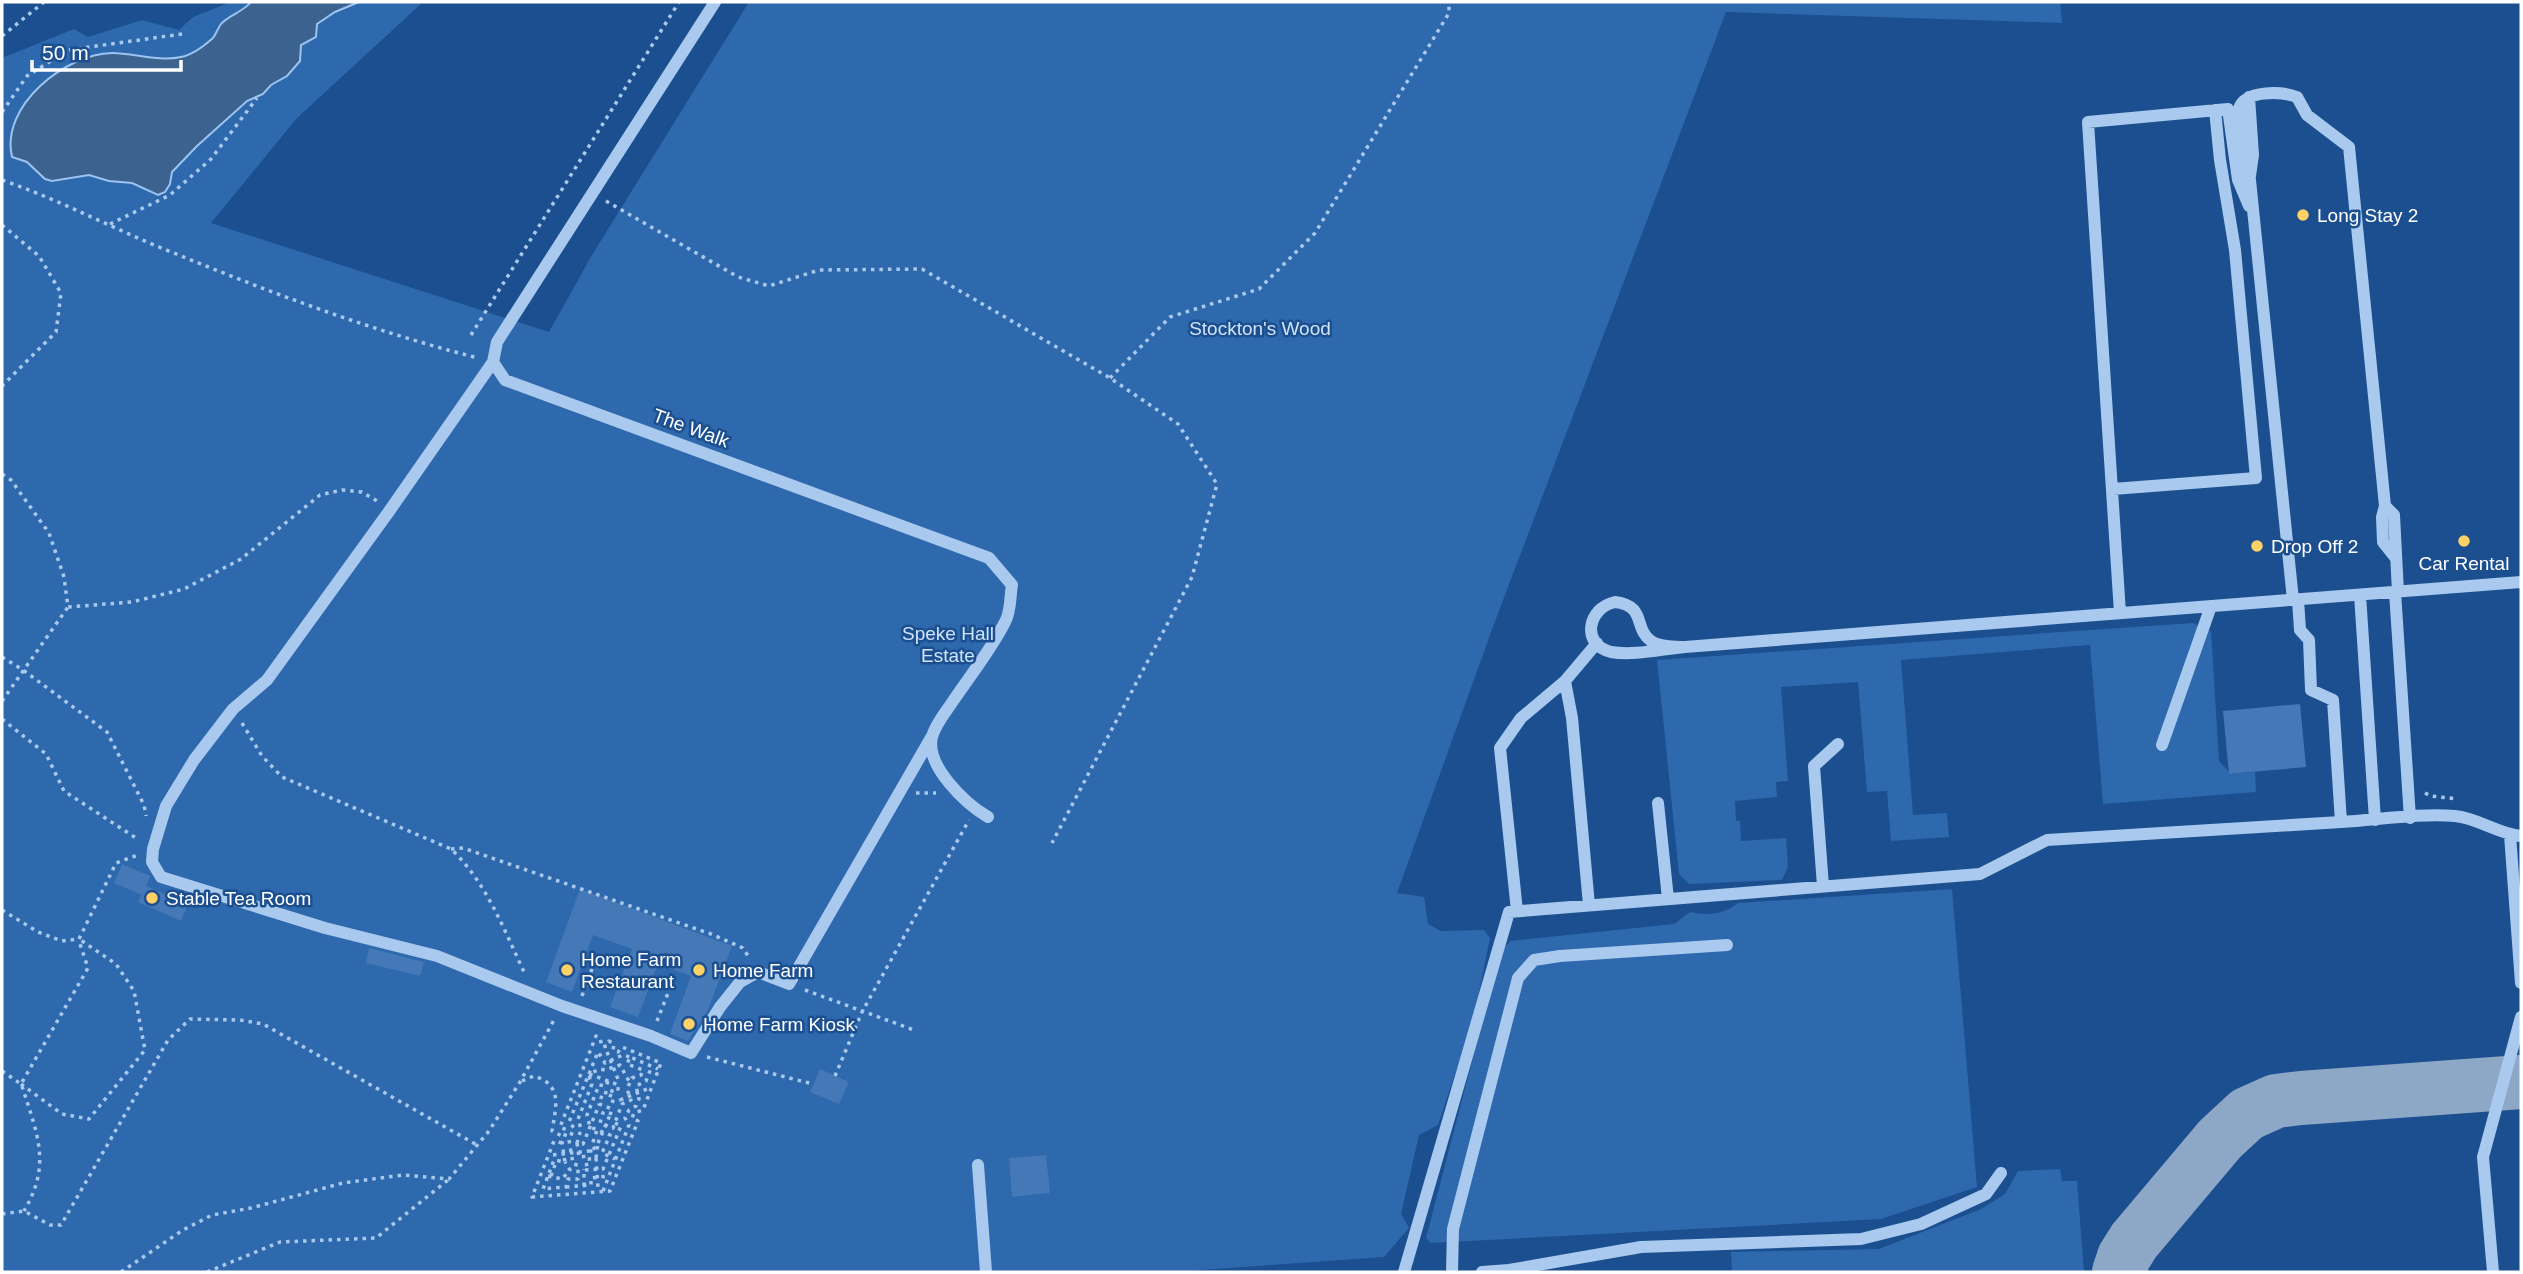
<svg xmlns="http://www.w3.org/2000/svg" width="2523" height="1274" font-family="Helvetica,sans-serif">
  <rect width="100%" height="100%" fill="#1b4f8f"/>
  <!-- green -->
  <path fill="#2e69ad" d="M231,2H423L296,119L211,223L549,332L592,255L749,2H2060L2062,23L1726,12L1494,624L1397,893L1424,897L1428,924L1441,931L1484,930L1490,938L1474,1017L1438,1125L1419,1135L1401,1214L1409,1228L1384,1257L1172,1272H2V58L74,29L88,37L142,20L179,30L193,17Z
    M2193,623L2211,631L2219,761L2231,774L2255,772L2256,792L2103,804L2090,645L1901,660L1913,815L1947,813L1949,837L1891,841L1887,791L1867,792L1858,682L1781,687L1788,781L1776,782L1777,797L1735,801L1736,821H1740L1741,841L1786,838L1788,867L1782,880L1689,884L1679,874L1657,660Z
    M1952,889L1977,1187L1881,1219L1431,1243L1426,1238L1493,981L1502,951L1510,941L1674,924L1690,912C1707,916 1725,914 1738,903Z
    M2060,1169L2062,1181H2077L2084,1272H1732L1731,1252L1879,1249L1981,1209L2005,1194L2018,1171Z"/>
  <!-- water -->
  <path fill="#3c6290" stroke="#9cc4f0" stroke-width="2" d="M251,2H359L335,12L317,24L316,37L301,45L300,61L287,76L271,85L263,94L247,101L197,146L172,172L170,184L165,192L158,195L132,183L109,181L89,175L52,181L45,179L27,162L12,157C0,106 65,54 112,53C134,53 159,62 181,57C192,55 204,46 213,38C216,34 218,28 221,24C229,15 243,12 251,2Z"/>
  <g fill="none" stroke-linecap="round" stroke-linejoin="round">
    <!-- taxiway -->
    <path stroke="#8da7c7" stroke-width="54" d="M2119,1272L2124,1257L2134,1241L2220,1139L2247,1114L2276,1101L2301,1098L2521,1082"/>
  </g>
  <!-- building -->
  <path fill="#4478b7" d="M2300,704L2306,767L2229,774L2223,711Z
    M122,864L150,876L146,886L188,904L181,921L138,902L142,895L114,883Z
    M580,889L732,946L708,1010L688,1041L670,1034L691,976L658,964L638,1017L610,1007L632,949L593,935L572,992L546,982Z
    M369,948L424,962L420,976L366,963Z
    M820,1069L849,1082L839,1104L810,1092Z
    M1046,1155L1050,1193L1012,1197L1009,1158Z"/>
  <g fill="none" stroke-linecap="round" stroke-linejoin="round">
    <!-- path -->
    <path stroke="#a9c9ee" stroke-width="3.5" stroke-dasharray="3.5 5" stroke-linecap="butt" d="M2,36L44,2
      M2,112L27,76L68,50L182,34
      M2,180C57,199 106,225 159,247C264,290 368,330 478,358
      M606,201L738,277L769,286L819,270L922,269L1110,378L1178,424L1217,484L1192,577L1052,843
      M110,224L170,195L211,159L257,98
      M2,225L39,256L61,293L56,332L2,386
      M471,335L679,2
      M1110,378L1170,317L1259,289L1315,233L1449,13V2
      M2,474L11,480L49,533L64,577L68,607L132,602L184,589L241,559L320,495L342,490L362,492L377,501
      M2,657L23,670L107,732L144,805L146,816
      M2,701L68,607
      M2,719L46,754L64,791L139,840
      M242,723L262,756L282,777L451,849C487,883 504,930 525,974
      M916,793H936
      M2425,793L2431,796L2458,799
      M451,849L463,848L711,934L743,948L750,959
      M2,910L38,932L62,941L79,939L116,863L138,855
      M805,990L914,1030
      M582,996L596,958
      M657,1021L670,988
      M707,1057L813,1084
      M2,1071L21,1084L88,968L79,941
      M589,1076L592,1084L578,1119L581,1129L577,1143L583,1144L597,1110L603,1113L600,1123L613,1128L622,1104L631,1100L627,1089L632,1078L641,1075L643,1070L627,1064L630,1057L658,1069
      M835,1076L862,1012L969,820
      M522,1081L534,1076C563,1085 556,1106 552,1131L564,1137
      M608,1081L606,1086L599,1085L587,1115L590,1127L610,1135L602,1153L615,1159
      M21,1084L62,1114L89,1119L145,1050L134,991L116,964L79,939
      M22,1086C37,1134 52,1164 24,1211
      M611,1094L609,1100L615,1102L620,1100
      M610,1115L612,1109L599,1104L603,1092L611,1094L613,1088L618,1089L619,1085L589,1074L600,1069L605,1070L620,1065L630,1083
      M562,1143L554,1141L532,1197L610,1191L638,1121L632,1118L634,1113L643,1110L661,1063L622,1047L618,1052L613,1050L614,1044L609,1041L607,1046L602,1047L600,1038L596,1036L560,1127L567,1130L562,1143L565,1162L554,1160L543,1189L566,1187L568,1179H578V1165L573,1164L569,1140L574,1128L569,1122L598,1052L605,1063L623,1055L630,1057
      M577,1143L579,1157L589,1156L590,1164L584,1165V1170
      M589,1151H596L592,1145L597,1130
      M596,1158L598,1143
      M548,1176L562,1179L570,1170L565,1162
      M551,1176L555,1165
      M584,1186V1170L603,1169L621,1126L615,1123
      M566,1187L591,1185V1178L609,1176
      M603,1191L629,1125L625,1118L629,1110L636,1106L639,1099L636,1086L646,1081L652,1066
      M2,1214L24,1211L50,1225H61L168,1040L190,1019L240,1020L263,1024L477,1145
      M121,1272L183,1230L212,1215L251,1208L343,1183L403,1175L449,1179L489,1131L520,1082L554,1020
      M207,1272L280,1242L376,1238L448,1180"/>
    <!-- minor -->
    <path stroke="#a9c9ee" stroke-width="12" d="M715,2L497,342L493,362L505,380L989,558L1012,585C1010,596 1011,612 1005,622C991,650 969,677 951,704C945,713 935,725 932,737C925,766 966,804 988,817
      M2249,97L2253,155L2250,176
      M493,362L390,510L267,680L233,709L194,760L166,806L153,849L152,862L161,877L325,928L437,956L562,1006L651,1036L691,1053L720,1007L740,982L758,972L789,984L932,736
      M2113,489L2256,478L2235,250L2220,160L2215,110
      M2385,506L2394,515L2398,592
      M2395,592L2410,818
      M2360,595L2375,820
      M2293,600L2250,180L2243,156L2239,109C2244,90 2281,91 2297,97L2307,115L2349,147L2385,506L2382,517L2383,542L2395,557
      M2298,600L2300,630L2309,640L2311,690L2333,700L2341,822C2377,820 2420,813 2455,816C2478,818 2498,834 2521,836
      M1615,602C1647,606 1633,628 1651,641C1660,648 1674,646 1685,647C1662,649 1634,656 1611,652C1581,645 1587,608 1615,602Z
      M2120,613L2088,122L2228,109L2238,180L2249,206
      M1685,647L2521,582
      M1565,681L1572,718L1589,905
      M2162,745L2211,606
      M1658,803L1668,899
      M2510,835L2521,983
      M1823,886L1814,766L1838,744
      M1517,911L1500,748L1521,718L1565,681L1597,643
      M978,1165L986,1272
      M1509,1270L1641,1247L1861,1239L1921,1224L1986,1194L2001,1173
      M1404,1272L1509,912L1980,874L2047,840L2341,822
      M1452,1272L1453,1229L1518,978L1534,960L1560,956L1727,945
      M1482,1272L1509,1270V1272
      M2493,1272L2483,1157L2521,1017"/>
    <!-- path-bridge -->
    <path stroke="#a9c9ee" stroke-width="3.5" stroke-dasharray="3.5 5" stroke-linecap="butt" d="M607,1052L618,1079
      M620,1100L647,1089
      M598,1143L610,1115
      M553,1155L589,1151
      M596,1158L598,1188"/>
  </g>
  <!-- markers -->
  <g fill="#ffd166" stroke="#1b4f8f" stroke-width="2.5">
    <circle cx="2303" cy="215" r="7"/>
    <circle cx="2464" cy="541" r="7"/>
    <circle cx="2257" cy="546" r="7"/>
    <circle cx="152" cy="898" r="7"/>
    <circle cx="567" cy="970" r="7"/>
    <circle cx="699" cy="970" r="7"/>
    <circle cx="689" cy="1024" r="7"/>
  </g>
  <g text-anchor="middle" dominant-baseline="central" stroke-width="5" stroke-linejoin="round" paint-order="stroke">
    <!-- poi labels -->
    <g font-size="19" fill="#fff" stroke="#1b4f8f" text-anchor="start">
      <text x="2317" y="215">Long Stay 2</text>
      <text x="2271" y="546">Drop Off 2</text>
      <text x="2464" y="563" text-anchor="middle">Car Rental</text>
      <text x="166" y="898">Stable Tea Room</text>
      <text x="581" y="959">Home Farm<tspan x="581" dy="22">Restaurant</tspan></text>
      <text x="713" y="970">Home Farm</text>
      <text x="703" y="1024">Home Farm Kiosk</text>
    </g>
    <!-- park labels -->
    <g font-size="19" fill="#cfe3fa" stroke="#1b4f8f">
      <text x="1260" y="328">Stockton's Wood</text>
      <text x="948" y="633">Speke Hall<tspan x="948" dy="22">Estate</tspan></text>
    </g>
    <!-- street labels -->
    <g font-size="19" fill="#fff" stroke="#1b4f8f">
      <text transform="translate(691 428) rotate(20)">The Walk</text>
    </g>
  </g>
  <!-- border -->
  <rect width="2523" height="1274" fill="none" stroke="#ffffff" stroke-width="7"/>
  <!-- scale -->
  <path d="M32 60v10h149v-10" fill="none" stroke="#ffffff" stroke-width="3.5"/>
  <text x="42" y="60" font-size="21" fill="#ffffff" stroke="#1b4f8f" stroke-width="5" paint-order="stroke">50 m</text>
</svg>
